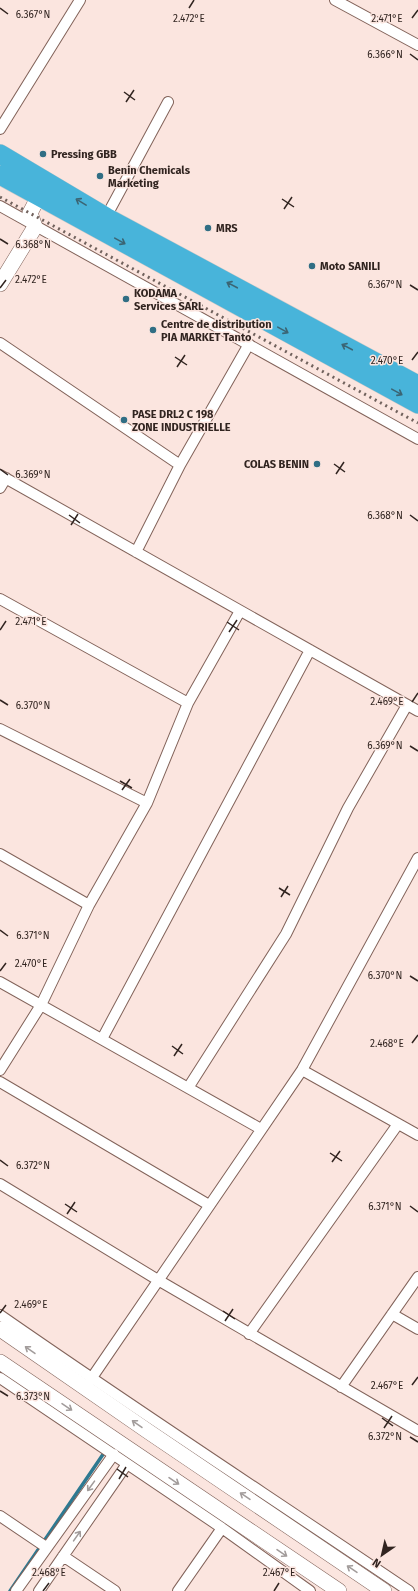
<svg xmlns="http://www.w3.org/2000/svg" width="418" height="1591" font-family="'Fira Sans',sans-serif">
  <rect width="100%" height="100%" fill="#fbe5df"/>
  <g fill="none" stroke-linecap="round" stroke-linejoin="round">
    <!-- stream -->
    <path stroke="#2e7991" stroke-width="3.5" d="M10,1591L106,1450"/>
    <defs>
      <path id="street" d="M335,0L418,45
        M0,129L80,0
        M0,206L418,439
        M106,217L168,102
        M0,343L180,465
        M0,475L418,711
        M0,488L6,478
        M136,552L180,465L249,344
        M0,599L188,703
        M0,729L147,803
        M0,854L89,905
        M0,982L261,1129
        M102,1039L310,650
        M0,1070L41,1005L89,905L147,803L188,703L240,611
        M302,1070L418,1135
        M0,1082L209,1205
        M188,1088L286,934L348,808L407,705
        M0,1184L158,1280L418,1431
        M392,1314L418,1329
        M0,1315C135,1409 273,1499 409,1591
        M249,1334L398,1124
        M0,1378L222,1528L310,1591
        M91,1379L302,1070L418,858
        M341,1387L418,1277
        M0,1516L46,1547
        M63,1556L115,1591
        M16,1591L114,1454
        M39,1591L127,1464
        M178,1591L222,1528"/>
      <path id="secondary" d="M0,284L35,227L30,213L39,196
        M0,1329L149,1432L384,1591
        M0,1362L339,1591"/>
      <path id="highway" d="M0,154L106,217L418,385
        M0,175L418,404"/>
    </defs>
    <!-- street casing -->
    <use href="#street" stroke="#82635a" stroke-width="12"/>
    <!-- secondary casing -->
    <use href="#secondary" stroke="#82635a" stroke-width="16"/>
    <!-- highway casing -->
    <use href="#highway" stroke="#cecac9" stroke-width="20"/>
    <!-- street -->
    <use href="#street" stroke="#fff" stroke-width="10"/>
    <!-- secondary -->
    <use href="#secondary" stroke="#fff" stroke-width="15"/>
    <!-- highway -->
    <use href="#highway" stroke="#48b4da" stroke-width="19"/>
    <!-- rail -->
    <path stroke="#71625d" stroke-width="3" stroke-dasharray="2 4" stroke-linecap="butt" d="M0,197L418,423"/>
  </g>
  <!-- one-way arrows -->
  <defs><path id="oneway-shaft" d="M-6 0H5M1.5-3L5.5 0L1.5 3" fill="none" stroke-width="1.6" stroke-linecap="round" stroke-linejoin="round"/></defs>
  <g stroke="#3b6574">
    <use href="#oneway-shaft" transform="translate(81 202) rotate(-149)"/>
    <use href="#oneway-shaft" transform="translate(120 241) rotate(29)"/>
    <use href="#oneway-shaft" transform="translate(232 285) rotate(-152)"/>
    <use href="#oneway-shaft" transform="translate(283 330) rotate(29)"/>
    <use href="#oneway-shaft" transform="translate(347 347) rotate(-152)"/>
    <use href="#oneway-shaft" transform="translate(397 392) rotate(29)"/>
  </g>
  <g stroke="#a29c9b">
    <use href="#oneway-shaft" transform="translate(30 1350) rotate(-145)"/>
    <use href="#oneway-shaft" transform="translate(67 1407) rotate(34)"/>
    <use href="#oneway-shaft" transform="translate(137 1424) rotate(-145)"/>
    <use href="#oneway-shaft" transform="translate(174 1481) rotate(34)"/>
    <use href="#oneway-shaft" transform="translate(91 1486) rotate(126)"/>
    <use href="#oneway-shaft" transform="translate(245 1496) rotate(-146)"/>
    <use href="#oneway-shaft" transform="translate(77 1536) rotate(-55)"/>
    <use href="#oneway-shaft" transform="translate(282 1553) rotate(34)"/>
    <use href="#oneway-shaft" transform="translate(352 1569) rotate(-146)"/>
  </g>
  <!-- ticks -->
  <path fill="none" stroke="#312420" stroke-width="1.5" d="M0,8L8,14M189,8L194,0M412,18L418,10M410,54L418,60M124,92L135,100M126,102L134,90M282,199L294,207M284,209L292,197M0,239L8,244M410,285L418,290M0,288L6,280M175,357L187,365M412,360L418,352M177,367L185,355M334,464L345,472M0,469L8,475M336,474L344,462M69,515L80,523M410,515L418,521M71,525L78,514M227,622L239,630M0,630L6,621M229,632L237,620M0,700L8,705M412,702L418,693M410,746L418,751M120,781L132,788M122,790L130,779M279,888L290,895M281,897L288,886M0,930L8,936M0,971L6,963M410,976L418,981M412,1043L418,1035M172,1046L183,1054M174,1056L182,1044M330,1153L342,1161M0,1160L8,1166M332,1162L340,1151M65,1204L77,1212M410,1206L418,1212M67,1214L75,1202M223,1311L235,1319M0,1313L6,1305M225,1321L233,1309M412,1385L418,1377M0,1391L8,1396M382,1418L393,1426M384,1428L392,1416M410,1437L418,1442M117,1469L128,1477M119,1479L126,1467M43,1591L49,1583M274,1591L279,1583"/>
  <!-- markers -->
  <g fill="#306e84" stroke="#fbe5df" stroke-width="1.5">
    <circle cx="43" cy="154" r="4"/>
    <circle cx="100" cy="176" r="4"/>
    <circle cx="208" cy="228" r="4"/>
    <circle cx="312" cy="266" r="4"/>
    <circle cx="126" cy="299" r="4"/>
    <circle cx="153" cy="330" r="4"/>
    <circle cx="124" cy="420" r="4"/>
    <circle cx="317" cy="464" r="4"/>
  </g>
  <g text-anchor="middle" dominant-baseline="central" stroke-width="3" stroke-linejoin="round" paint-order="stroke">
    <!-- poi labels -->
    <g font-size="11" font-weight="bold" fill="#312420" stroke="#fbe5df" text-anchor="start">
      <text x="51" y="154">Pressing GBB</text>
      <text x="108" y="170">Benin Chemicals<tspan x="108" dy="13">Marketing</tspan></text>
      <text x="216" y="228">MRS</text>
      <text x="320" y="266">Moto SANILI</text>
      <text x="134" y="293">KODAMA<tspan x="134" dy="13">Services SARL</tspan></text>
      <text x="161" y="324">Centre de distribution<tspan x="161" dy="13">PIA MARKET Tanto</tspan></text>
      <text x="132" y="414">PASE DRL2 C 198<tspan x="132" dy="13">ZONE INDUSTRIELLE</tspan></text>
      <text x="309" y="464" text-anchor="end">COLAS BENIN</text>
    </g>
  </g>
  <g font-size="10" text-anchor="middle" fill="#312420" stroke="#fbe5df" stroke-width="3" stroke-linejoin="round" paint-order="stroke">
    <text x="33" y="18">6.367°N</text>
    <text x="189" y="22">2.472°E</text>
    <text x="387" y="22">2.471°E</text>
    <text x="385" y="58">6.366°N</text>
    <text x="33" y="248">6.368°N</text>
    <text x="31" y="283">2.472°E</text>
    <text x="385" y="288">6.367°N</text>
    <text x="387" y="364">2.470°E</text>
    <text x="33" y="478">6.369°N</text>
    <text x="385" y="519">6.368°N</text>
    <text x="31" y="625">2.471°E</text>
    <text x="387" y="705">2.469°E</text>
    <text x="33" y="709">6.370°N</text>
    <text x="385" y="749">6.369°N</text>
    <text x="33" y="939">6.371°N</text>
    <text x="31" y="967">2.470°E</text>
    <text x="385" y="979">6.370°N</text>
    <text x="387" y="1047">2.468°E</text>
    <text x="33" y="1169">6.372°N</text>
    <text x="385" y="1210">6.371°N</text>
    <text x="31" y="1308">2.469°E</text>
    <text x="387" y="1389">2.467°E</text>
    <text x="33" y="1400">6.373°N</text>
    <text x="385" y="1440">6.372°N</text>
    <text x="49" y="1576">2.468°E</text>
    <text x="279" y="1576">2.467°E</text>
  </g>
  <!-- north arrow -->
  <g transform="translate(382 1555) rotate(214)" stroke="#fbe5df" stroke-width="3" paint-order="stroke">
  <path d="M0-3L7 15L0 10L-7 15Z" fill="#312420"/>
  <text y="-6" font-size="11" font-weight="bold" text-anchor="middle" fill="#312420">N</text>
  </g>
</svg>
